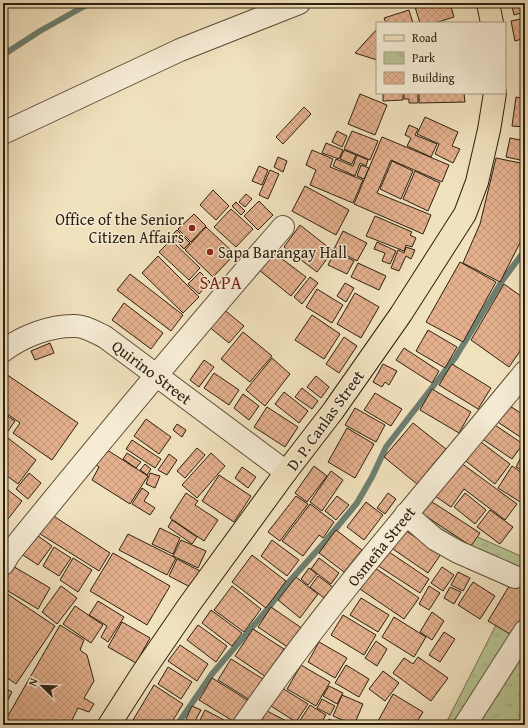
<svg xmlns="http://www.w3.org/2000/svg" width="528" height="728" font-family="'Gentium Book Plus',serif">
  <defs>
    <pattern id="park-tufts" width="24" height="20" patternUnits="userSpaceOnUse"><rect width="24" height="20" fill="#b8c493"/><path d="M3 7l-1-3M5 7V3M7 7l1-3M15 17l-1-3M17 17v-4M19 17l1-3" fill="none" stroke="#9ea87e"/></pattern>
    <pattern id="building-cross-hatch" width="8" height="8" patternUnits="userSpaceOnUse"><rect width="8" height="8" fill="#e4b08e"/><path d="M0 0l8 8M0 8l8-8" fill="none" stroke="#c49779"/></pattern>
  </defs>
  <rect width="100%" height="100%" fill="#f1e2be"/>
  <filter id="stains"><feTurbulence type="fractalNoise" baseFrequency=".005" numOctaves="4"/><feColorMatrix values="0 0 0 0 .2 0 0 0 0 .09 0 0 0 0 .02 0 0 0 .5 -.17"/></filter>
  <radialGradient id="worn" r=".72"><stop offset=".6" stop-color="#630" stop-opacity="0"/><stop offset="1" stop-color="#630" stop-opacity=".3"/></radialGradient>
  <!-- park -->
  <path fill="url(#park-tufts)" stroke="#737251" d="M426,514L525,558V725H445L517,584L417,527Z"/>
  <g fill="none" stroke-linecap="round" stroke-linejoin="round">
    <!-- stream -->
    <path stroke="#6f7f70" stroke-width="6" d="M3,55L40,31L90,3
      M177,725L212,674L266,611L287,584L323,544L357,503L372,477L386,447L455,358L502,281L522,254L525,245"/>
  </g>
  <!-- building -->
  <path fill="url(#building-cross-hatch)" stroke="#2e200f" d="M429,3H450L454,17L435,23H420L415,7Z
    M511,3H525V12L514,15Z
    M409,10L413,23H386L384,18Z
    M525,18V38L515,41L511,21Z
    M377,29V60L355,53Z
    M383,93H403V100L383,101Z
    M404,93H418V103H409V99H404Z
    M419,93H464L465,102L419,103Z
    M360,94L387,105L375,135L348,124Z
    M516,97L525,99V127L512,126Z
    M304,107L311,114L283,144L276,137Z
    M425,117L458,132L452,146L460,149L453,163L435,154L439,144L417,134Z
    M409,125L418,129L415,135L437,144L431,157L407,146L411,138L405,135Z
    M523,128L525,129V161L506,157L510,138L520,140Z
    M337,131L347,136L342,147L332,142Z
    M352,131L378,141L370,160L344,149Z
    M382,137L449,165L442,182L391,160L377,193L431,215L423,234L354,204Z
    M326,143L343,150L339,159L322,153Z
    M312,150L333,159L330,167L363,180L353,203L310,185L316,170L306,165Z
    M344,150L356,155L352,164L340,159Z
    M357,155L368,160L366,166L360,163L355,176L333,166L336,159L353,166Z
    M278,157L287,161L283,172L274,167Z
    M496,158L525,164V228L523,237L500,282L463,263L480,224Z
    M392,161L413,171L401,199L380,189Z
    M361,165L369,168L364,179L357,176Z
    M259,166L268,170L262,185L252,181Z
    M270,170L279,174L268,199L259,195Z
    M415,171L440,183L428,211L403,199Z
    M305,186L349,210L336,235L292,211Z
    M213,190L229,206L216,220L200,205Z
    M246,194L252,199L245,207L239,202Z
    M259,201L273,215L258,230L244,216Z
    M236,202L245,211L241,215L232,206Z
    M231,209L253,229L236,247L214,227Z
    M194,214L206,226L191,242L178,229Z
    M375,216L412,232L410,235L416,238L412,247L406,245L404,251L366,236Z
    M300,225L333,251L317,272L284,247Z
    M206,227L235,254L213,277L185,250Z
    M177,230L190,243L184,249L171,236Z
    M343,231L367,243L357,261L334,249Z
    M171,240L200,268L189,280L159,252Z
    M377,242L396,251L390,264L382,261L385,253L374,249Z
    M406,247L415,250L411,259L406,256L399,271L391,268L398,250L404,253Z
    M335,251L354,261L347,274L328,265Z
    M273,252L306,277L291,296L259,270Z
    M158,256L199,297L183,313L142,273Z
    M460,262L496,282L463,342L426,322Z
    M358,263L386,276L379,290L351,277Z
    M200,272L210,282L199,294L188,284Z
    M130,274L183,315L171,331L117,290Z
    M310,277L318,283L302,304L294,297Z
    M345,283L354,288L346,302L337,296Z
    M504,284L525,299V344L509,367L471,340Z
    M317,289L343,305L332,323L306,307Z
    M355,293L379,307L361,338L337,324Z
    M124,303L163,333L151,349L112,320Z
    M222,308L244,326L229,343L208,326Z
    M312,315L340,334L324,359L295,340Z
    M428,330L457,347L445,368L416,351Z
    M243,332L272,356L250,382L221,359Z
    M344,337L357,346L339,373L326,364Z
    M50,343L54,353L35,360L31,351Z
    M404,348L439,371L432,383L396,360Z
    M272,358L290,374L265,406L246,390Z
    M204,360L214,367L199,387L190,380Z
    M383,364L397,371L389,385L385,382L382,387L373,382Z
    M452,364L491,388L478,409L439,385Z
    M3,372L78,423L52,460L13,433L20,423L3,411Z
    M214,373L239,390L229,405L204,388Z
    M316,376L329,387L321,398L307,387Z
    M302,388L318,401L312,409L295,397Z
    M432,389L471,412L459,433L420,410Z
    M284,392L308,411L299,423L275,404Z
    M375,393L402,409L391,426L364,410Z
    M243,394L259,406L249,420L234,408Z
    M504,402L525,416V440L493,419Z
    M267,407L298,427L285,447L254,427Z
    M355,408L385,425L376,442L345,425Z
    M3,413L15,421L6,434L3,433Z
    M146,419L171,437L159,454L134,436Z
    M413,423L446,449L417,484L384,457Z
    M492,423L523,444L512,459L478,436Z
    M177,424L186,430L182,437L173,430Z
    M347,428L374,444L355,478L328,462Z
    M8,438L36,460L18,484L3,473V445Z
    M477,439L510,464L495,484L462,458Z
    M132,440L161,459L155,468L126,449Z
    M104,448L148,476L130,504L92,480L99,467L94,464Z
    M197,448L205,455L185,478L177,471Z
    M127,453L141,462L136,468L123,459Z
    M211,453L225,466L197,498L182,485Z
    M169,454L177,460L167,475L158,470Z
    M522,455L525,457V472L516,467Z
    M457,460L517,504L505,520L464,489L451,507L432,494Z
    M145,464L151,469L147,475L140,470Z
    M314,466L327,476L307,502L295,493Z
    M512,466L525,475V505L498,488Z
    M242,467L256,477L248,488L235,478Z
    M331,471L343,480L322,511L310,502Z
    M29,473L41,483L28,499L16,489Z
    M150,473L160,476L155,488L146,484Z
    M219,475L251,496L234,522L202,501Z
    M3,486L22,501L8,519L3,515Z
    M142,488L149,493L144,501L155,508L150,515L132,504Z
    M186,493L198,501L195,505L218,520L204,541L170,518Z
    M388,493L396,499L385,514L377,508Z
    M465,493L486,510L475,524L454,507Z
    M296,496L308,504L280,541L268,532Z
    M337,496L349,505L336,520L325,511Z
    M426,498L480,533L471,546L418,511Z
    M366,502L383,515L364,540L347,527Z
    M310,504L334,522L323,538L319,535L303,556L282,541Z
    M490,510L513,527L500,544L477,527Z
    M49,513L110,553L99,571L37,532Z
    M172,520L197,537L192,544L168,527Z
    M400,527L441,554L428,573L387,545Z
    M160,528L180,538L173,554L152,544Z
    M336,530L362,550L344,572L319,553Z
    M34,533L52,546L38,565L20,553Z
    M128,534L176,558L167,575L119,550Z
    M181,540L206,551L198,568L173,556Z
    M272,540L299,560L287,576L261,556Z
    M54,547L71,558L59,576L43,566Z
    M386,550L429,579L420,593L377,565Z
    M113,553L170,586L147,625L90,591Z
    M252,555L286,581L266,608L232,582Z
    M73,558L92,570L78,592L60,580Z
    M319,558L339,573L331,584L311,569Z
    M177,559L200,571L192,588L169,576Z
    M11,565L50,588L38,609L3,588V578Z
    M522,565L525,566V619L515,637L488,621Z
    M442,567L454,575L443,591L431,583Z
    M309,568L317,574L308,585L301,579Z
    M375,568L419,598L404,619L360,589Z
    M458,572L470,578L463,591L451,585Z
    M318,576L333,587L324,598L310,587Z
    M296,577L318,594L300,618L278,600Z
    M473,582L495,596L480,619L458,605Z
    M61,586L77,598L57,624L42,612Z
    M232,586L261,609L244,632L214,610Z
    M429,586L440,593L429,610L419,604Z
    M450,587L461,592L454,604L444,598Z
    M3,591L55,626L16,684L3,675Z
    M361,598L389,615L378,632L350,615Z
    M98,601L124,617L108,642L101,637L107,626L89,615Z
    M75,606L103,625L91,643L63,624Z
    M271,607L303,629L289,648L258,627Z
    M211,610L242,633L232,646L202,623Z
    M432,612L444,621L432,640L420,632Z
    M343,615L376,635L364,655L331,635Z
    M394,617L426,637L414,657L382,637Z
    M122,622L150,638L136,663L108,647Z
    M60,625L84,640L80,650L87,655L94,681L84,698L94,704L89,712L78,708L71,722L50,725H42L34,721L32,725H16L5,721Z
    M198,625L227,646L216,662L187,640Z
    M253,629L284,649L266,677L235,656Z
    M444,632L455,639L440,662L429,655Z
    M376,641L387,649L377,666L365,658Z
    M319,642L347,658L335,678L308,662Z
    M180,645L208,664L197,681L168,661Z
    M418,657L448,678L431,701L393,673L404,658L413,664Z
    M231,659L263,679L250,700L218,680Z
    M301,665L330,682L316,706L287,689Z
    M346,665L369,679L359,697L335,683Z
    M168,667L192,682L181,699L158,684Z
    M383,671L399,683L385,701L369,689Z
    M212,678L249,701L236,723L199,700Z
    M154,685L183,704L170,725H130Z
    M329,686L343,693L337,704L323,696Z
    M3,687L12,692L3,709Z
    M282,688L308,704L296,722L271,706Z
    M393,694L423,712L415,725H385L378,721Z
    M342,695L363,704L354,725L333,716Z
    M322,699L335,706L330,715L317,708Z
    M310,705L326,715L320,725H303L299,722Z
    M192,706L201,710L194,723L186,719Z
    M205,710L224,720L221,725L198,724Z
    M267,711L294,725H259Z
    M329,719L342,725H326Z
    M226,720L236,725H224Z"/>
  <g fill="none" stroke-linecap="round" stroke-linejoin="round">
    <defs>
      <path id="minor" d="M3,133L180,50L299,3
        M3,351C23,336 51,325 76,326C85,326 97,333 105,337L286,472
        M406,514L435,539L458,552L515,577
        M3,564L9,554C99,443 190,334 283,227
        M244,725C329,601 430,488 525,372
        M465,725L525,631"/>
      <path id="major" d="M488,3L492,23
        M109,725L143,672L189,605L286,472L333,411L401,314L465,214L477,182L489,130L495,93"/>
    </defs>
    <!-- minor casing -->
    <use href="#minor" stroke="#5f503b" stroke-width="24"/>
    <!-- major casing -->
    <use href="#major" stroke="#2e200f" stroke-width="24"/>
    <!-- minor -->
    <use href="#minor" stroke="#f6ecd5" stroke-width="22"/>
    <!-- major -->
    <use href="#major" stroke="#f1e2be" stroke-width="22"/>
  </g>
  <!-- markers -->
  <g fill="#8f2418" stroke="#f6ecd5" stroke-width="1.5">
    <circle cx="192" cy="228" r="4"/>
    <circle cx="210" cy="252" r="4"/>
  </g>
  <g text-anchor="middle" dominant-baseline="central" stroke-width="3" stroke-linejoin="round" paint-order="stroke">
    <!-- poi labels -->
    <g font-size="16" fill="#2e200f" stroke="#f6ecd5" text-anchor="end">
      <text x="184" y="219">Office of the Senior<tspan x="184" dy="18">Citizen Affairs</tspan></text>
      <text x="218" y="252" text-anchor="start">Sapa Barangay Hall</text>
    </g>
    <!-- street labels -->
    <g font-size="16" fill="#2e200f" stroke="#f6ecd5">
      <text transform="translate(152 372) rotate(37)">Quirino Street</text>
      <text transform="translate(325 420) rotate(-54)">D. P. Canlas Street</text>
      <text transform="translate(381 546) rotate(-51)">Osmeña Street</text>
    </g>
    <!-- quarter labels -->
    <g font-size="18" letter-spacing="1" fill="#7a1f14" stroke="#f6ecd5">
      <text x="221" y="282">SAPA</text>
    </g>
  </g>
  <!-- margin -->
  <rect width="528" height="728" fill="none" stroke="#f1e2be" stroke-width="16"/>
  <rect x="4" y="4" width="520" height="720" fill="none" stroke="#2e200f" stroke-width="2"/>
  <rect x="8" y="8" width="512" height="712" fill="none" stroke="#2e200f"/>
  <!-- legend -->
  <rect x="376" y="22" width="130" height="72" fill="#f6ecd5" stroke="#a69a86"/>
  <rect x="384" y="35" width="20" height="6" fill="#f1e2be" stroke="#a69a86"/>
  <text x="412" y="42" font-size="12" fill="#2e200f">Road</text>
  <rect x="384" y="52" width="20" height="12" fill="url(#park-tufts)" stroke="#a69a86"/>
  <text x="412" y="62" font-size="12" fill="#2e200f">Park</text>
  <rect x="384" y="72" width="20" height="12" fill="url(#building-cross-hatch)" stroke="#a69a86"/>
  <text x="412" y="82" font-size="12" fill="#2e200f">Building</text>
  <!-- north arrow -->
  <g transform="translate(42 686) rotate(293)" stroke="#f6ecd5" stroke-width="3" paint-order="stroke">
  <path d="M0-3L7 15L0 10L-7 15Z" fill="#2e200f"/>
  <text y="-6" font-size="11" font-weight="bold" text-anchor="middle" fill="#2e200f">N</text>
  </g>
  <rect width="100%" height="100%" filter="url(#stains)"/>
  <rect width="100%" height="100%" fill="url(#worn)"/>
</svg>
